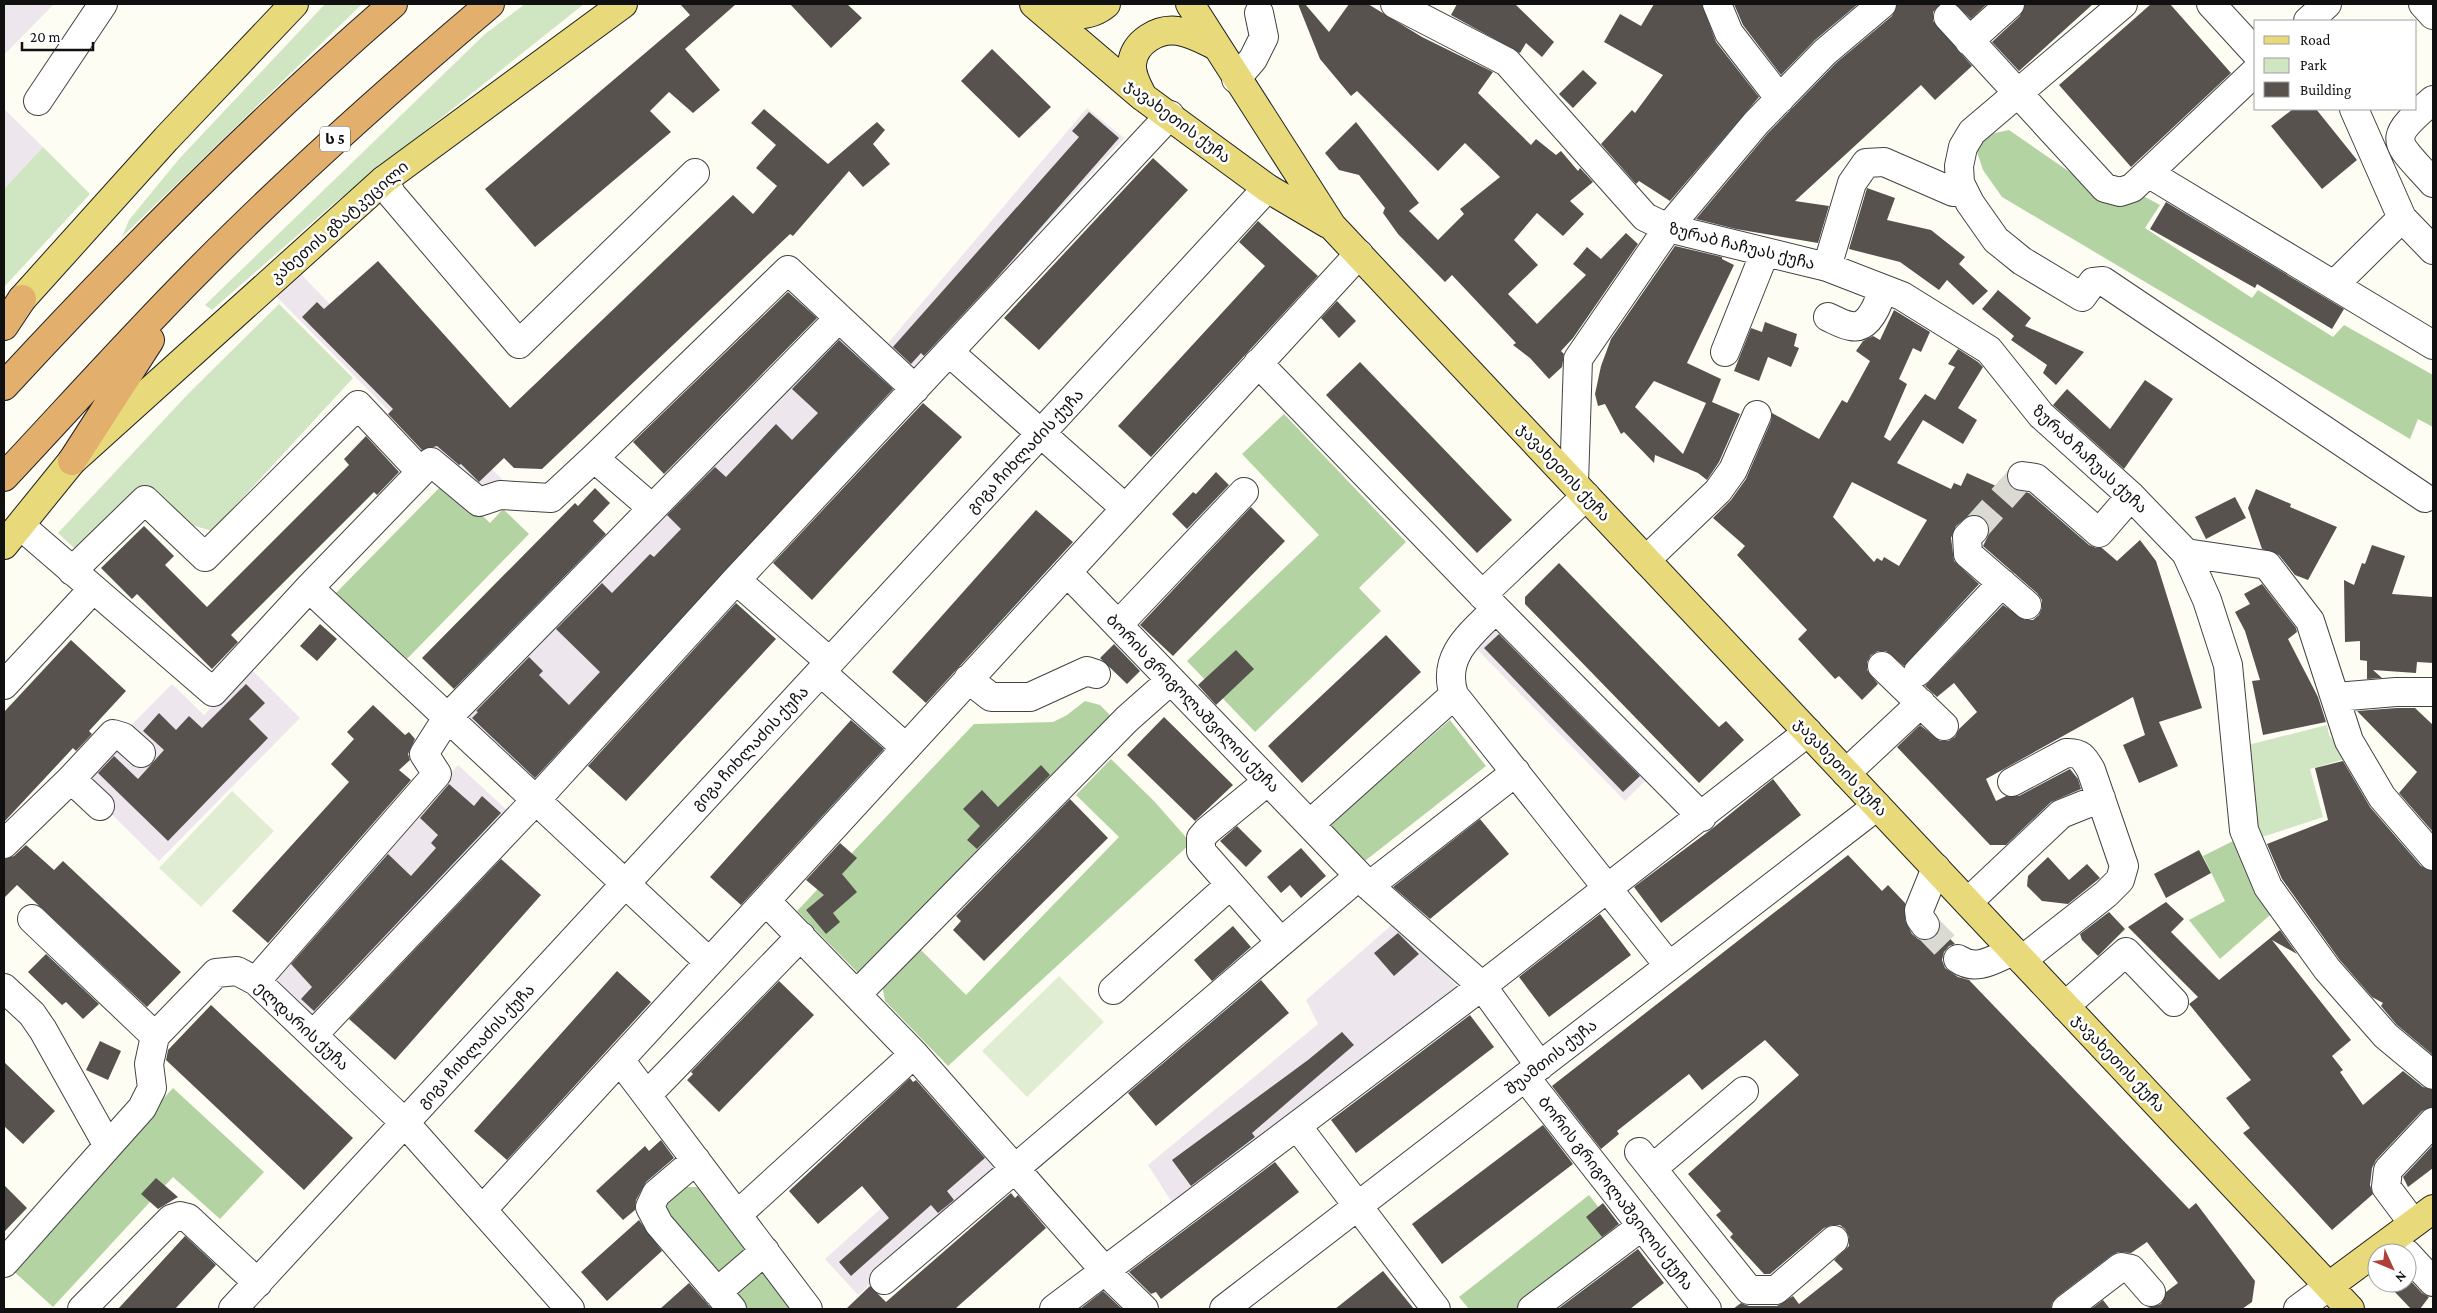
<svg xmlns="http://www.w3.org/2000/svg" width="2437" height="1313" font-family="'Crimson Pro','Noto Sans Georgian',serif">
  <rect width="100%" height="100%" fill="#fefdf4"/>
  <!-- industrial -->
  <path fill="#ede6ed" d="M4,4H54L4,55Z
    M1087,108L1124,138L532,792L457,723L850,310L888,343Z
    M4,109L43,147L4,189Z
    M296,269L453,432L503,480L486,495L431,454L272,292Z
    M1497,618L1650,776L1625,801L1471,643Z
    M250,668L300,718L159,861L77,780L172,684L204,715Z
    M458,765L509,812L315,1023L271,979Z
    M1395,922L1458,987L1173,1204L1148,1165L1318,1024L1306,1000Z
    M969,1129L1001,1166L858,1295L825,1259Z"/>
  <!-- green -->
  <path fill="#d0e5c1" d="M325,4H362L122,237L129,220L179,159Z
    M525,4H584L332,205L212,310L205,305L485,34Z
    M43,147L90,194L4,287V189Z
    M279,304L353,378L212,531L178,521L139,486L79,548H74L58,533L189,393Z
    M2327,725L2329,735L2345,759L2310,769L2323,817L2259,838L2250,817L2248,745Z"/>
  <!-- forest -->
  <path fill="#b3d4a2" d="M2009,130L2106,197L2138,193L2160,205L2145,228L2252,298L2258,290L2333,337L2344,325L2433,375V427L2418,419L2410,439L2002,197L1983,170L1976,149L1990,134Z
    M1284,414L1406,542L1359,588L1381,611L1255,732L1187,661L1319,535L1242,454Z
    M446,481L490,523L503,509L529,534L402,664L333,596Z
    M1085,701L1100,705L1113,718L901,929L905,934L867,971L858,973L797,911L974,724L1053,722L1067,715Z
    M1450,720L1486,766L1361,864L1328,826Z
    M1111,759L1154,801L1191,843L948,1066L885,1001L882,985L919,948L966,995L1119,837L1076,795Z
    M2235,840L2270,915L2220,959L2189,920L2225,901L2203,856Z
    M173,1088L264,1172L220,1219L173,1177L53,1307L9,1267Z
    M681,1187H699L790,1309H747L671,1219L666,1208L671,1197Z
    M1589,1195L1618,1232L1519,1309H1469L1459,1297Z"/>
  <!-- pitch -->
  <path fill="#e1edd2" d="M232,791L274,831L201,907L159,868Z
    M1059,976L1104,1022L1027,1097L982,1051Z"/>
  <!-- building -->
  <path fill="#57524e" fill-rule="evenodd" d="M680,4H736L685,49L720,90L693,113L669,92L650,111L671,132L535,247L485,189L690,15Z
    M790,4H847L862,18L831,48Z
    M1298,4H1305L1329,32L1349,4H1368L1422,37L1493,72L1478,93L1531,145L1536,139L1556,155L1561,151L1578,171L1580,168L1593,182L1570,201L1584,214L1563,236L1537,213L1514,240L1538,265L1508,294L1537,324L1586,275L1573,264L1587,247L1601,259L1626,233L1638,244L1573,338L1561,351L1564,354L1562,367L1549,379L1530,358L1513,345L1516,343L1452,275L1445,282L1398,234L1383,213L1385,208L1359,175L1339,170L1325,153L1356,122L1419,203L1409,211L1438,240L1464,214L1460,209L1500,177L1465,143L1438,171L1357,91L1351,96L1320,59Z
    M1457,4H1515L1554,42L1542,57L1526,43L1520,53L1451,15Z
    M1654,4H1702L1716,42L1759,97L1670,201L1639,181L1636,184L1601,144L1632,110L1635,113L1663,75L1604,42L1620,14L1641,26Z
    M1734,4H1858L1815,40L1781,75L1743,25Z
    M1897,4H1941L1933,12V21L1972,66L1935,100L1921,85L1795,201L1829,206L1818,243L1736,229L1696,219L1768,133L1836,63L1892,16Z
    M1955,4H1987L1971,19Z
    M2025,4H2093L2019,71L1992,42L2020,16Z
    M2151,4H2170L2231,73L2131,167L2059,85Z
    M992,49L1051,107L1019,138L961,81Z
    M1583,70L1597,83L1573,108L1559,94Z
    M764,109L828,164L877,122L885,130L873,144L890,164L863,187L849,171L793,236L790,234L542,469L514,468L504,458L479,482L461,464L459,465L437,446L422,450L388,414L393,409L302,317L317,302L324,309L378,261L510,408L733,195L753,214L777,186L756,168L776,145L751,123Z
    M2293,109H2316L2357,160L2322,189L2271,126Z
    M1089,112L1119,138L994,281L924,356L921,353L911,364L893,347L1079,137L1072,131Z
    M1153,158L1188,190L1039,350L1004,318Z
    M1867,188L1895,198L1887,220L1931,230L1965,257L1959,264L1988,291L1973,305L1947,280L1939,290L1900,262L1849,249Z
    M2166,202L2344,309L2332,329L2257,284L2255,288L2150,229Z
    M1258,221L1318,276L1151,457L1118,426L1265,266L1239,242Z
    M1675,246L1722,257V259L1734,265L1687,363L1721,379L1712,402L1740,414L1719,462L1707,480L1698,473L1655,455L1654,463L1624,432L1621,434L1605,404L1598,406L1595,394L1601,366L1611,339ZM1654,381L1706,403L1683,454L1635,407Z
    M1998,290L2031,318L2025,326L2084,352L2056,385L2043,373L2047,365L2011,340L2014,336L1982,309Z
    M788,292L817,318L664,474L633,442Z
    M1337,301L1356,321L1339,338L1321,318Z
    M1894,310L1930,332L1921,352L1913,348L1899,379L1907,384L1884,437L1890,441L1925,394L1935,400L1955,367L1948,364L1958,349L1978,362L1983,367L1958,408L1977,420L1963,444L1923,420L1897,463L1951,489L1954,483L1961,486L1967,473L1996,486L2007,474V481L2012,488L2029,493L2089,545L2096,548H2102L2117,561L2140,540L2156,561L2202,708L2159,722L2178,766L2139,783L2123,745L2145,735L2133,697L1986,779L1996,801L2006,796H2019L2070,769L2078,779L2081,789L2051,802L2006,845H1990L1897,747L1920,725L1940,741H1948L1955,737L1959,729L1977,712L1954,683L1937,697L1925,686L2003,605L2025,620H2033L2039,615L2042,608V600L2037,593L1983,546L1989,534V526L1985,519L1978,515H1970L1956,526L1951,538L1954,561L1979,584L1904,666L1886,651H1878L1871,655L1867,662V670L1878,684L1862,700L1839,676L1835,679L1798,639L1807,630L1737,555L1745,546L1713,518L1731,500L1746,479L1771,421L1772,413L1819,439L1842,400L1847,403L1870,361L1856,351L1863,341L1873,336L1880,340ZM1852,482L1927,520L1899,566L1884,557L1882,561L1877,558L1874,562L1833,517Z
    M1765,322L1797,334L1794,346L1799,348L1791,367L1768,357L1759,381L1734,371L1751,328L1762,332Z
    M839,340L893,389L535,778L472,718L478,712L476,711L529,657L543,671L539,675L569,705L600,672L556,629L602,583L612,593L650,554L654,557L681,529L667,515L715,467L726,477L776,424L792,440L818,413L792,389Z
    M1360,362L1512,520L1477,553L1326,395Z
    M2145,380L2173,399L2124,469L2053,405L2067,389L2110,429Z
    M923,403L962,437L812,600L773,563Z
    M366,436L399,472L377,495L374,492L231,635L238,642L212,669L137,594L132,599L101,568L144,526L174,556L165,565L207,607L349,465L344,459Z
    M1216,472L1229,485L1187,529L1172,514L1193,492L1196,494Z
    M595,488L610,503L593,521L606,534L454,689L422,658L575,503L578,506Z
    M2256,489L2291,504L2290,507L2337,527L2308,580L2295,575L2279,555L2262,549L2248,508Z
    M2235,497L2246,518L2206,539L2195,517Z
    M1251,507L1285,541L1173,656L1140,625Z
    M1036,510L1073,542L926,703L892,672Z
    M2372,545L2405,556L2392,594L2433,597V663L2417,662L2416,673L2373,670L2382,678L2367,679V661L2360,660V641L2345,642L2344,580L2354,585L2362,563L2365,564Z
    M1559,563L1719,727L1726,721L1744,740L1699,783L1525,604V597Z
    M2262,584L2296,628L2297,632L2288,639L2318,697L2326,722L2263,735L2252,681L2260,680L2245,631L2235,612L2250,604L2244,594Z
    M736,603L776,639L626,801L588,766Z
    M320,624L337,639L317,661L300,646Z
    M1499,634L1640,776L1623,792L1484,648Z
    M1386,635L1421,672L1302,783L1268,746Z
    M71,640L126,691L89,731L92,734L76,751L73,748L4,822V712Z
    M1114,644L1140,671L1127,684L1100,658Z
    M1236,650L1254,669L1216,705L1198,685Z
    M246,684L265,703L249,719L268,738L168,841L98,773L114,756L138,779L164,750L143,731L159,713L176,730L189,716L202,728Z
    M373,705L405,735L409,732L415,739L408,754L410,760L399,770L411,780L268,943L232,911L349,782L331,764L354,739L347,732Z
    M2397,708H2415L2433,725V832L2399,793L2417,772L2357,711Z
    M1164,717L1233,785L1195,821L1127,755Z
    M851,720L884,749L741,905L710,877Z
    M2343,761L2370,807L2421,866L2433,871V1055L2397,1025L2381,1006L2383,1003L2372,997L2339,959L2282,879L2267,844L2328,820L2315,768Z
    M1041,765L1050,775L977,849L967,840L980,826L963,809L982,790L998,807Z
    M1773,779L1801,815L1661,923L1634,887L1713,828Z
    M449,784L474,806L482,796L501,813L314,1011L301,999L312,987L291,964L388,854L411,876L436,848L431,843L438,835L420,818Z
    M1070,799L1108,838L984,961L953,930L961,921L956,916Z
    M1480,819L1509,854L1430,919L1393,887Z
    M1237,826L1262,851L1246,867L1220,841Z
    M840,843L857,858L842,874L857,892L833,913L840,922L826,934L806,910L824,895L806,880Z
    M26,845L54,870L63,861L181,972L147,1007L17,885L4,898V859L14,856Z
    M1301,848L1326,876L1301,898L1290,885L1281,893L1267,877Z
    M2199,850L2211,873L2166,898L2154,874Z
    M1848,855L1882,891L1888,885L1905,903V920L1912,934L1918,939L1926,941L1934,938L1940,928L1955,944L1949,946L1944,952L1942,960L1945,968L1958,977L1969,980L2189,1209L2196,1203L2255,1281L2252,1302L2242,1309H2144L2161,1304L2166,1292L2178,1283L2147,1242L2131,1253L2118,1252L2112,1255L2057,1297L2052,1303L2051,1309H1733L1741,1303L1749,1306H1777L1793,1296L1799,1304L1843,1269L1834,1260L1849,1246V1237L1845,1229L1840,1225H1832L1824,1228L1770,1274H1764L1730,1237L1733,1234L1716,1215L1721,1211L1688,1174L1799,1075L1765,1040L1702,1090L1689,1074L1617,1131L1619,1134L1601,1149L1552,1086Z
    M2048,857L2069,880L2087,864L2100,878L2068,904L2042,901L2027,886L2028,876Z
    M501,859L541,895L395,1060L349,1019Z
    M2166,902L2184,919L2171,932L2219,980L2280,930L2297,954L2272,940L2351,1040L2332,1056L2343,1070L2340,1072L2363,1105L2403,1071L2423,1087L2433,1090V1107L2422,1111L2376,1160L2372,1168L2370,1185L2373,1194L2332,1230L2243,1133L2250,1128L2226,1098L2251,1080L2189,1004L2198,997L2128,927Z
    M2109,912L2125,929L2098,956L2082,940L2080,934Z
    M1600,914L1631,955L1549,1017L1519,977Z
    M1233,926L1251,947L1212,981L1194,960Z
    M1398,933L1419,954L1394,976L1374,953Z
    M46,954L99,1004L83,1019L66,1002L62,1005L28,972Z
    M617,971L651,1002L507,1160L474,1131Z
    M1261,980L1289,1013L1156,1126L1128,1093Z
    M779,981L814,1015L719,1112L687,1080L693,1074L691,1072Z
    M211,1005L353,1138L304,1190L166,1060L168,1050Z
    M1470,1015L1494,1047L1356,1153L1331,1120Z
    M1342,1032L1354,1045L1252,1133L1255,1137L1191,1186L1172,1160L1308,1060Z
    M100,1041L121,1051L108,1080L86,1070Z
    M4,1062L55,1111L23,1144L4,1126Z
    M910,1078L913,1082L916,1080L985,1158L947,1191L954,1200L938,1213L931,1205L851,1276L839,1262L889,1218L862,1186L818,1224L789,1191Z
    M1543,1125L1573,1164L1442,1264L1412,1224Z
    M661,1140L674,1158L646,1182L636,1200L635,1210L623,1220L596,1191L645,1146L649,1151Z
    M2433,1145V1168L2408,1187L2403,1177Z
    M1275,1162L1299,1192L1161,1299L1156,1292L1151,1294L1129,1272Z
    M156,1178L178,1197L158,1209L141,1194Z
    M4,1185L27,1208L4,1232Z
    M1011,1193L1015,1198L1018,1195L1046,1228L955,1309H846L870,1286L886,1302Z
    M1603,1203L1619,1224L1602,1237L1586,1217Z
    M639,1220L662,1251L607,1301L581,1272Z
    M185,1236L216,1265L175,1309H118Z
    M1638,1249L1664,1283L1630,1309H1558Z
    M1383,1271L1414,1309H1335Z
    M2407,1277L2422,1293L2429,1297L2420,1309H2411L2392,1289L2399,1283H2407Z
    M689,1283L712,1309H660Z
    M1103,1291L1122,1309H1080Z
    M2103,1300L2110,1309H2091Z"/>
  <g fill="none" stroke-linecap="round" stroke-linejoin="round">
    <!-- minor-tunnel -->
    <path stroke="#dad9d2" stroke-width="28" stroke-dasharray="28 14" stroke-linecap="butt" d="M1974,530L2022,476
      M1925,925L1958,959"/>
    <defs>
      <path id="minor" d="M1395,4L1507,62L1645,217L1668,228L1827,267L1902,296L1989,350L2041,415L2131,496L2186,553L2267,565L2310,621L2349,741L2382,797L2433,856
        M1717,4L1729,33L1780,99
        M2123,4L1972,132L1963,147L1959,166L1960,183L1970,203L1996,240L2006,248L2022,261L2082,297L2093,282L2103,281L2425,498
        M2211,4L2256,53
        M2423,4L2433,15
        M1948,17L2105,188L2120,192L2132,188L2256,71
        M2308,21L2327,4
        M1969,41L2010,4
        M1236,79L1253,59L1264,37L1259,13
        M2433,100C2385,141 2394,139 2433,183
        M38,101L103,4
        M2354,109L2402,218L2433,250
        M2148,173L2433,345
        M384,180L392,195L519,344L695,173
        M1827,267L1852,183L1866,163L1884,162L1953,192L1964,191
        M2334,285L2402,218
        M1828,317C1835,320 1843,325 1851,326C1869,330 1879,302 1883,289
        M949,352L1125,508
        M1725,352L1765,252
        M1258,363L1496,609L1702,817
        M594,458L788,270L839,318
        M421,472L431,462L479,502L500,495L551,498L594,458L652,508
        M2022,476L2036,478L2099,533L2131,496
        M1574,483L1578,359L1668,228L1756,123L1825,52L1882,4
        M21,526L213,692L309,588
        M1974,530L1967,537L1968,554L2027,605
        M2186,553L2207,600L2228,665L2244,830L2268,887L2327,969L2386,1036L2433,1075
        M1646,560L1718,491L1733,470L1757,415
        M72,571L145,500L205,557L358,405L421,472L309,588L709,962
        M1067,572L1369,886L1482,986L1540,1066
        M736,580L830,662
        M1482,595L1586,496
        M1496,609C1471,634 1441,656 1454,695L1669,966
        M1118,625L1244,492
        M1882,666L1944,726
        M821,672L906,748
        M1918,672L2002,583
        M968,679L991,697H1030L1087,671L1096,674
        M4,685L93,589
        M2336,697L2396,692H2433
        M1846,773L1921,703
        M1268,781L1207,831L1201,838V851L1280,941
        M2012,782L2066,753C2081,752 2084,758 2091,770L2124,866L2120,880L2106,894L2022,960
        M100,806L71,779L113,734L123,737L141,753
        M1310,824L1454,695
        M4,844L71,779
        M1369,886L1516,772
        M766,901L914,1054L1106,1272L1144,1309
        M1968,902L2061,814L2101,798
        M32,919L155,1036
        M1925,925L1920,918L1919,910L1936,868
        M1958,959C1977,972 1994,959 2013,951
        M256,981L437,774L424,754L447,718L839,318L915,389
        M4,988L32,1014L43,1030L108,1146L142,1108L152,1088L149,1064L155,1036L216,973L237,971L256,981L405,1123L570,1309
        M1113,990L1230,885
        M857,994L1127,719L1171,680
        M2065,1006L2126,952L2174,1002
        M313,1035L535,801L736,580L1170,115
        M620,1060L808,1309
        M1525,1077L1707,1309
        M647,1095L801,936
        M1297,1126L1436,1309
        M1639,1152L1749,1290H1776L1834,1240
        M696,1160L656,1194L650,1207L659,1224L732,1309
        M1653,1168L1744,1091
        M482,1210L1359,254
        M737,1215L914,1054
        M2413,1223L2386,1187L2388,1170L2433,1122
        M2407,1254L2433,1282
        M4,1263L108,1146
        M884,1280L1359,876
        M717,1292L765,1251
        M82,1309L171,1219L180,1216L188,1218L258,1283
        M233,1309L1267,188
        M1054,1309L1482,986L1808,732
        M1224,1309L1877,806
        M1532,1309L1642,1226
        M2066,1309L2121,1267L2131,1269L2151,1292
        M2298,1309L2329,1286"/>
      <path id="major" d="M1034,4L1143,97L1267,188L1328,224
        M1190,4L1332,226L2350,1309
        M1039,8C1062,13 1086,21 1106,4
        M1143,97C1138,87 1131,76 1132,64C1134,42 1158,28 1178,31C1191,33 1202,39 1214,45
        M22,299L166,139L294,4
        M4,545L72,461L384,180L623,4
        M2329,1286L2433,1209"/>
      <path id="highway" d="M4,326L22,299
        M4,386C127,253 256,123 393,4
        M72,461L150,340
        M4,477C65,412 125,345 188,281C284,183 386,92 490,4"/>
    </defs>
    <!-- minor casing -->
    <use href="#minor" stroke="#434343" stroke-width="30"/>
    <!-- major casing -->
    <use href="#major" stroke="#212121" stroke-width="30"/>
    <!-- highway casing -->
    <use href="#highway" stroke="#212121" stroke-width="30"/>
    <!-- minor -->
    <use href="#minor" stroke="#fff" stroke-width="28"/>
    <!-- major -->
    <use href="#major" stroke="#e8d97a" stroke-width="28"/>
    <!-- highway -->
    <use href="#highway" stroke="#e3af6d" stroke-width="28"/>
  </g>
  <g text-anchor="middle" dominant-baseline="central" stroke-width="5" stroke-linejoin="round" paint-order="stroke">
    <!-- shield labels -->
    <rect fill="#fff" stroke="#585858" stroke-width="1" x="320" y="126.5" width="30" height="25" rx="4"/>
    <g font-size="15" font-weight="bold" fill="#101010">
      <text x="335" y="139">ს 5</text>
    </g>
    <!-- street labels -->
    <g font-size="16" fill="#101010" stroke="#fff">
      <text transform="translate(1178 121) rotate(37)">ჯავახეთის ქუჩა</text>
      <text transform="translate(339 222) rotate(-41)">კახეთის გზატკეცილი</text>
      <text transform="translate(1742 246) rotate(14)">ზურაბ ჩაჩუას ქუჩა</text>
      <text transform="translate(1025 451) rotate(-47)">გიგა ჩიხლაძის ქუჩა</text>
      <text transform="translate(2090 459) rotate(43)">ზურაბ ჩაჩუას ქუჩა</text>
      <text transform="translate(1564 472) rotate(47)">ჯავახეთის ქუჩა</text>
      <text transform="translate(1193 703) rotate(46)">ბორის გრიგოლაშვილის ქუჩა</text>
      <text transform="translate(750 748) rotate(-47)">გიგა ჩიხლაძის ქუჩა</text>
      <text transform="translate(1841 767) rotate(47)">ჯავახეთის ქუჩა</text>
      <text transform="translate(302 1026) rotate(43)">ელდარის ქუჩა</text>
      <text transform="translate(476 1046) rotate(-47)">გიგა ჩიხლაძის ქუჩა</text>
      <text transform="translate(1551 1057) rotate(-38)">შუამთის ქუჩა</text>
      <text transform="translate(2119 1063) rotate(47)">ჯავახეთის ქუჩა</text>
      <text transform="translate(1616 1193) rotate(52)">ბორის გრიგოლაშვილის ქუჩა</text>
    </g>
  </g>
  <!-- border -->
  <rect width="2437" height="1313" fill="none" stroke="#101010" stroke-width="10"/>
  <!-- legend -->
  <rect x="2254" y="20" width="162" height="90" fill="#ffffff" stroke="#9f9f9f"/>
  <rect x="2264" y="36" width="25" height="8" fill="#e8d97a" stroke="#9f9f9f"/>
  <text x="2300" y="45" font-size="15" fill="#101010">Road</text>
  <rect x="2264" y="58" width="25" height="15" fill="#d0e5c1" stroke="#9f9f9f"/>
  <text x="2300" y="70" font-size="15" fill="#101010">Park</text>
  <rect x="2264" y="82" width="25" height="15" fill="#57524e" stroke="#9f9f9f"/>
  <text x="2300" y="95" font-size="15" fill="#101010">Building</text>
  <!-- north arrow -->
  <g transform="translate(2392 1268) rotate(134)"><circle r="24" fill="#ffffff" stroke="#9f9f9f"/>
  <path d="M0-4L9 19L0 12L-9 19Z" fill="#b03f38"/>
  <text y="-8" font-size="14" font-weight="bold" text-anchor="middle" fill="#101010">N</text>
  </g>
  <!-- scale -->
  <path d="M22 42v8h71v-8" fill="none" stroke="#101010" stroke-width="2.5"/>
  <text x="30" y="42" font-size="15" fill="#101010" stroke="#ffffff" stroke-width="4" paint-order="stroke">20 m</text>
</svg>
